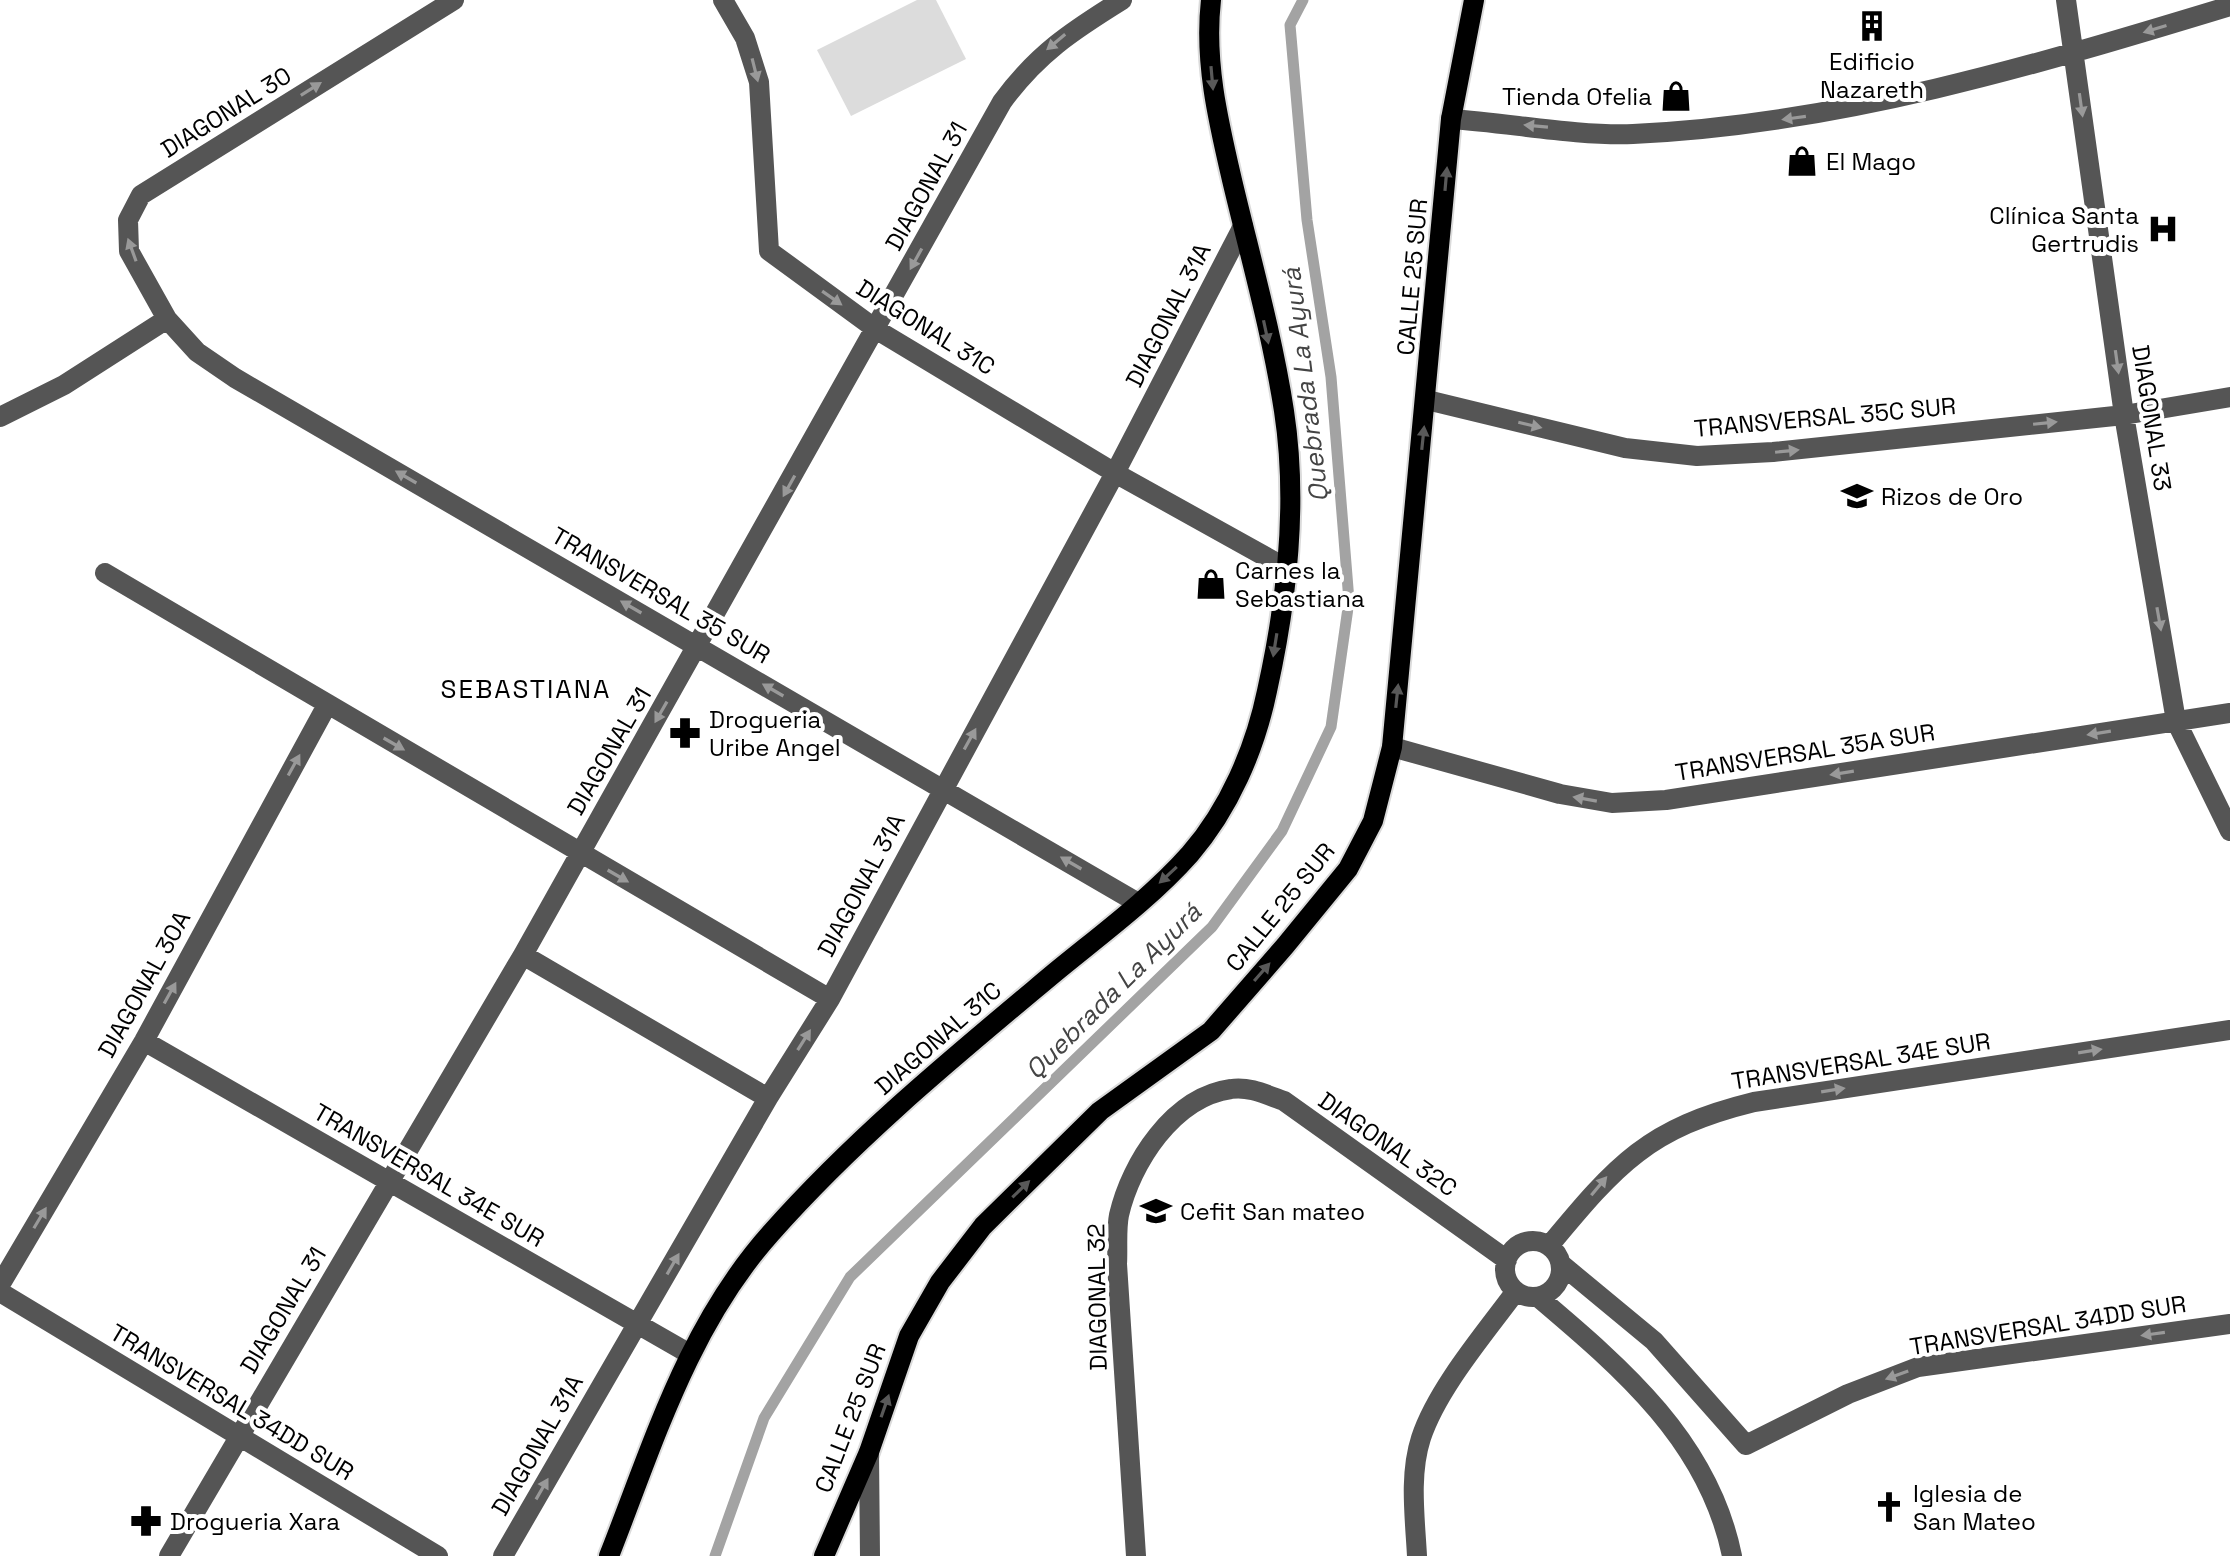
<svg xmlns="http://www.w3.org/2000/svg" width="2230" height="1556" font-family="'Space Grotesk',sans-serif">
  <rect width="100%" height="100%" fill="#fff"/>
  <!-- green -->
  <path fill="#dcdcdc" d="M917,0H936L966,59L851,116L817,50Z"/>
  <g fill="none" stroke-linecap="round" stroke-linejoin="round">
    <!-- stream -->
    <path stroke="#a3a3a3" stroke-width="11" d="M715,1556L764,1418L850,1277L1212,927L1282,831L1331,727L1349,601L1331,377L1307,220L1290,25L1303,0"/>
    <defs>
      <path id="major" d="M609,1556C654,1442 688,1326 771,1233C856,1137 955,1056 1053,974C1099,936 1150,899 1190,854C1229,809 1255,749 1267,691C1287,601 1298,502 1284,411C1272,333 1250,256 1232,180C1218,120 1204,61 1211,0
        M824,1556L869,1452L909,1336L940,1282L983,1226L1100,1111L1211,1031L1285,946L1348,869L1373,821L1392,747L1451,119L1474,0"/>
    </defs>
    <!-- major casing -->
    <use href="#major" stroke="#dbdbdb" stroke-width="24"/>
    <!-- minor -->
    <path stroke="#555" stroke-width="20" d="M454,0L141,195L128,220L129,251L167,319L197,352L235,378L1138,903
      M723,0L745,38L759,82L769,251L877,330L1115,473L1286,568
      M2066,0L2124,415L2176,721L2230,831
      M1451,119C1510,123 1575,136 1633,134C1837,125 2036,65 2230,6
      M1427,400L1625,448L1697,456L1773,452L2124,415L2230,397
      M0,417L64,385L167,319
      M105,573L830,999
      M1392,747L1560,794L1612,803L1666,800L2230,713
      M523,955L768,1098
      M144,1041L688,1353
      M1505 1269a28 28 0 1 1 56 0a28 28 0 1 1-56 0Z
      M1549,1246C1617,1164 1648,1128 1754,1102L2230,1030
      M1561,1264L1654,1341L1746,1445L1848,1394L1918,1367L2230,1324
      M0,1285L144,1041L327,705
      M0,1292L438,1556
      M1538,1297C1623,1369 1709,1442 1732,1556
      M869,1452L870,1556
      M169,1556L523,955L1002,102C1037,54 1072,31 1122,0
      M503,1556L768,1098L830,999L1115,473L1243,226
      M1136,1556L1117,1264C1118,1248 1116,1230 1119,1215C1131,1163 1173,1097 1231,1089C1249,1086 1267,1095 1284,1101L1507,1260
      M1417,1556C1415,1518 1409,1475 1421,1438C1437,1389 1485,1333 1516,1291"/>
    <!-- major -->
    <use href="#major" stroke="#000" stroke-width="20"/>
  </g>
  <!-- one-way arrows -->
  <defs><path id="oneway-solid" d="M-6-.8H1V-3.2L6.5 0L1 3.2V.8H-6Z" transform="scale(2)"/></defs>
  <g fill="#999">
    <use href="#oneway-solid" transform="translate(2155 29) rotate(163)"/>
    <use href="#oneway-solid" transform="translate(1056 42) rotate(140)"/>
    <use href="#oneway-solid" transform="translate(755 70) rotate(76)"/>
    <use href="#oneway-solid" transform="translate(311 89) rotate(-32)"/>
    <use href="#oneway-solid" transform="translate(2081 105) rotate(82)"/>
    <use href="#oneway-solid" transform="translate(1794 118) rotate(172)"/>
    <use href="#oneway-solid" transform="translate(1536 126) rotate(-175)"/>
    <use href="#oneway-solid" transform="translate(132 250) rotate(-110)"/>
    <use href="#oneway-solid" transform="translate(916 259) rotate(119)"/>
    <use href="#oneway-solid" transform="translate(832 298) rotate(35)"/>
    <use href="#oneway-solid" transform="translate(2117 362) rotate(82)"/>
    <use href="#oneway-solid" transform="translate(2045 423) rotate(-6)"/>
    <use href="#oneway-solid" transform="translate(1530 425) rotate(13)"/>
    <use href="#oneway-solid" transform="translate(1787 451) rotate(-6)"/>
    <use href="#oneway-solid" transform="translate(406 477) rotate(-150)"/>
    <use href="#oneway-solid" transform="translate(789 486) rotate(119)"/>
    <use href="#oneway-solid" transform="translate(631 607) rotate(-150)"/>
    <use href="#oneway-solid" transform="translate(2159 619) rotate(80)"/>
    <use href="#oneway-solid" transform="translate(773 690) rotate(-150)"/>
    <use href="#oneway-solid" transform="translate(661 712) rotate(120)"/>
    <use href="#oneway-solid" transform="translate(2099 733) rotate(171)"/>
    <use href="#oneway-solid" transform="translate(970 739) rotate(-61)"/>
    <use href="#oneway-solid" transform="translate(394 744) rotate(30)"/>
    <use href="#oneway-solid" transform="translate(294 765) rotate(-61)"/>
    <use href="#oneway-solid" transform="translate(1842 773) rotate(171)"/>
    <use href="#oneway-solid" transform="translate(1585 799) rotate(-170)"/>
    <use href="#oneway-solid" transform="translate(1071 863) rotate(-150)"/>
    <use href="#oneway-solid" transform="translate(618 876) rotate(30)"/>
    <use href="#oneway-solid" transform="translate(170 993) rotate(-61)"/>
    <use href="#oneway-solid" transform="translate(804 1040) rotate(-58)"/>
    <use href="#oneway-solid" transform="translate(2090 1051) rotate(-9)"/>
    <use href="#oneway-solid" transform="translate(1833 1090) rotate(-9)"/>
    <use href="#oneway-solid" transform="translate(1599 1186) rotate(-50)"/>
    <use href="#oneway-solid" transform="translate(40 1218) rotate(-59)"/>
    <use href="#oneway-solid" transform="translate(673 1264) rotate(-60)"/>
    <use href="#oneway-solid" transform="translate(2153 1334) rotate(172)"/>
    <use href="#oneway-solid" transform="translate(1897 1375) rotate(160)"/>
    <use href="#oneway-solid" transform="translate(542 1489) rotate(-60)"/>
  </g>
  <g fill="#595959">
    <use href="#oneway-solid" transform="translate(1212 78) rotate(85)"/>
    <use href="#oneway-solid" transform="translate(1446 179) rotate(-85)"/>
    <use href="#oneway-solid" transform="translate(1266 332) rotate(78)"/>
    <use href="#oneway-solid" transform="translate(1423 438) rotate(-84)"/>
    <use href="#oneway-solid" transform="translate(1275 645) rotate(99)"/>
    <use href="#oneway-solid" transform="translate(1397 696) rotate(-84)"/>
    <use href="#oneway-solid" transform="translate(1168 875) rotate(137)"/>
    <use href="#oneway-solid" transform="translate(1262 972) rotate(-49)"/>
    <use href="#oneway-solid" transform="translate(1021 1189) rotate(-44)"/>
    <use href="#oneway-solid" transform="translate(885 1406) rotate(-71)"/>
  </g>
  <!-- icons -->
  <defs>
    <symbol id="building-bare" viewBox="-9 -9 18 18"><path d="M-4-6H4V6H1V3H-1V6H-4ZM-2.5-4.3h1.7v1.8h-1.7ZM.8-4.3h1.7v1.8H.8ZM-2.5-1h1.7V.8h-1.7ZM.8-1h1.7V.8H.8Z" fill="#000" stroke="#fff" stroke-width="2.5" paint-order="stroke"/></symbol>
    <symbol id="shop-bare" viewBox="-9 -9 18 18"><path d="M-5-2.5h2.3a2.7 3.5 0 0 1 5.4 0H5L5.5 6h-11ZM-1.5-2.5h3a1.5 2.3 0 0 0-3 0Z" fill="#000" stroke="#fff" stroke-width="2.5" paint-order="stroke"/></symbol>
    <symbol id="hospital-bare" viewBox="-9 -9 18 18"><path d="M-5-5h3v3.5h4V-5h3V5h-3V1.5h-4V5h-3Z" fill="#000" stroke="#fff" stroke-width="2.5" paint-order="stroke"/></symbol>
    <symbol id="school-bare" viewBox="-9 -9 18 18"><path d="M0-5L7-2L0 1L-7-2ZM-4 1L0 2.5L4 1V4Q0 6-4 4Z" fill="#000" stroke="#fff" stroke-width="2.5" paint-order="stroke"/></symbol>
    <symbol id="pharmacy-bare" viewBox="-9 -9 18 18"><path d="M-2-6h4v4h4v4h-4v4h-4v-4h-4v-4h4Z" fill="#000" stroke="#fff" stroke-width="2.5" paint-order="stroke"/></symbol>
    <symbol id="university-bare" viewBox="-9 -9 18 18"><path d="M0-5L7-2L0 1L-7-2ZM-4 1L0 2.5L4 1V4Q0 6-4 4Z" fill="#000" stroke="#fff" stroke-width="2.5" paint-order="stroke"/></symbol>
    <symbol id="church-bare" viewBox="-9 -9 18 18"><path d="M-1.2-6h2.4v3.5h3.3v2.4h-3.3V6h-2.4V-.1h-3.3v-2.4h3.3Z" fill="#000" stroke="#fff" stroke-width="2.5" paint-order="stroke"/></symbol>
  </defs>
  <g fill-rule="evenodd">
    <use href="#building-bare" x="1850" y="4" width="44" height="44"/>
    <use href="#shop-bare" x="1654" y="74" width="44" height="44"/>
    <use href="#shop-bare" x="1780" y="139" width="44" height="44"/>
    <use href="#hospital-bare" x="2141" y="207" width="44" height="44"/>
    <use href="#school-bare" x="1835" y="474" width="44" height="44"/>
    <use href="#shop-bare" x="1189" y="562" width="44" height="44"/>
    <use href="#pharmacy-bare" x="663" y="711" width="44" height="44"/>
    <use href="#university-bare" x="1134" y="1189" width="44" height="44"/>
    <use href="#church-bare" x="1867" y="1485" width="44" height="44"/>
    <use href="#pharmacy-bare" x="124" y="1499" width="44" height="44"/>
  </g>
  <g text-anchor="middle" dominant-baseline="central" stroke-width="8" stroke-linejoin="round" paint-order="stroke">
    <!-- poi labels -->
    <g font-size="24" fill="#000" stroke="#fff" text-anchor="start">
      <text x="1872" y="61" text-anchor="middle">Edificio<tspan x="1872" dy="28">Nazareth</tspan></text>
      <text x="1652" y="96" text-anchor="end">Tienda Ofelia</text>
      <text x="1826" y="161">El Mago</text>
      <text x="2139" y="215" text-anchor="end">Clínica Santa<tspan x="2139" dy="28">Gertrudis</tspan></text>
      <text x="1881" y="496">Rizos de Oro</text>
      <text x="1235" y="570">Carnes la<tspan x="1235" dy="28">Sebastiana</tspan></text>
      <text x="709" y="719">Drogueria<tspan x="709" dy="28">Uribe Angel</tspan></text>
      <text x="1180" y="1211">Cefit San mateo</text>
      <text x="1913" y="1493">Iglesia de<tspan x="1913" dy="28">San Mateo</tspan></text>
      <text x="170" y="1521">Drogueria Xara</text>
    </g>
    <!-- street labels -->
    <g font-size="24" fill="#000" stroke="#fff">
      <text transform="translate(226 112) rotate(-32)">DIAGONAL 30</text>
      <text transform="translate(926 186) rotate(-61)">DIAGONAL 31</text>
      <text transform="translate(1412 277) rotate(-85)">CALLE 25 SUR</text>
      <text transform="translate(1168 315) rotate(-63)">DIAGONAL 31A</text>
      <text transform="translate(926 327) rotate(32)">DIAGONAL 31C</text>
      <text transform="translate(1825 417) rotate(-5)">TRANSVERSAL 35C SUR</text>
      <text transform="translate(2152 418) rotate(81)">DIAGONAL 33</text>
      <text transform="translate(661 595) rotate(30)">TRANSVERSAL 35 SUR</text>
      <text transform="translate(609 751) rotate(-60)">DIAGONAL 31</text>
      <text transform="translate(1805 752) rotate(-9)">TRANSVERSAL 35A SUR</text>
      <text transform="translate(861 885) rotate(-62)">DIAGONAL 31A</text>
      <text transform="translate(1280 907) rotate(-51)">CALLE 25 SUR</text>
      <text transform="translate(144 984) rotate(-61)">DIAGONAL 30A</text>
      <text transform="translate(938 1038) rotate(-41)">DIAGONAL 31C</text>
      <text transform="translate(1861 1061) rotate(-9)">TRANSVERSAL 34E SUR</text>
      <text transform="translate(1388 1144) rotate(35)">DIAGONAL 32C</text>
      <text transform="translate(429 1175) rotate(30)">TRANSVERSAL 34E SUR</text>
      <text transform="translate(1097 1297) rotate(-91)">DIAGONAL 32</text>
      <text transform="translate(283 1310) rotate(-59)">DIAGONAL 31</text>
      <text transform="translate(2048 1325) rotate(-9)">TRANSVERSAL 34DD SUR</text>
      <text transform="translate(232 1402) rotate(31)">TRANSVERSAL 34DD SUR</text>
      <text transform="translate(850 1418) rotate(-69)">CALLE 25 SUR</text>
      <text transform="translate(537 1445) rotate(-60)">DIAGONAL 31A</text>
    </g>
    <!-- water labels -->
    <g font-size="26" font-style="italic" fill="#444" stroke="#fff">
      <text transform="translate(1305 385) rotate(-97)">Quebrada La Ayurá</text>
      <text transform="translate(1113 991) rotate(-45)">Quebrada La Ayurá</text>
    </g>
    <!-- neighbourhood labels -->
    <g font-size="26" letter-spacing="2" fill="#000" stroke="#fff">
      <text x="526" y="689">SEBASTIANA</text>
    </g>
  </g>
</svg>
